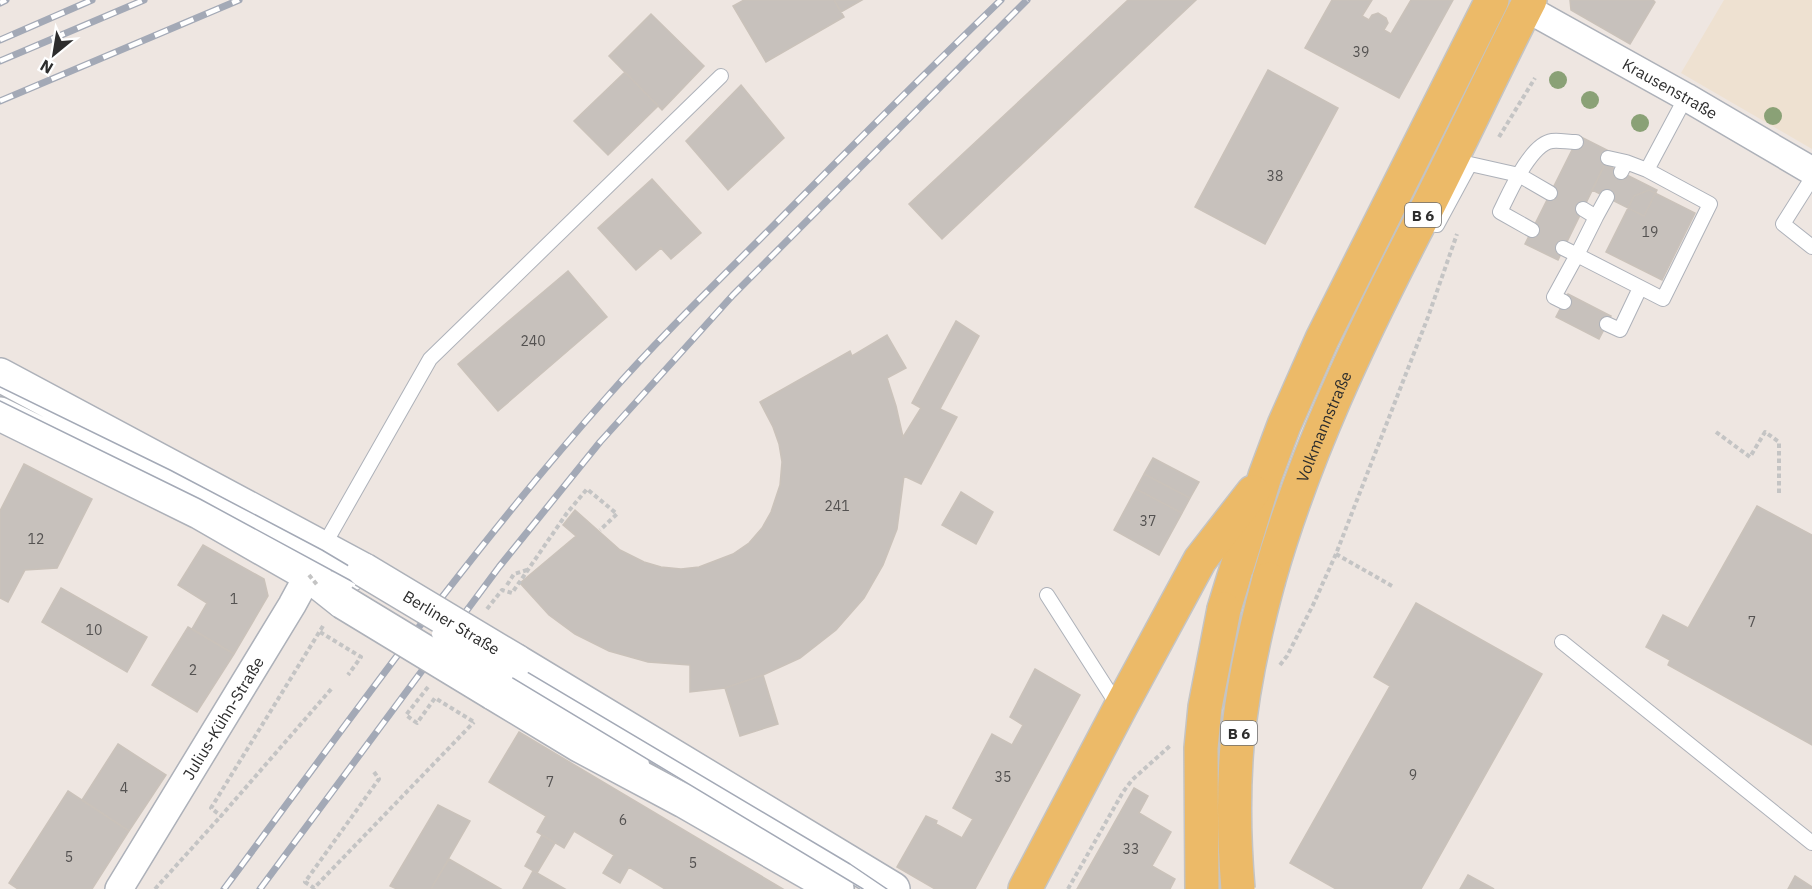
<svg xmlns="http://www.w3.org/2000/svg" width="1812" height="889" font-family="'IBM Plex Sans',sans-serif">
  <rect width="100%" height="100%" fill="#eee6e1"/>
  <!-- education -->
  <path fill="#eee1d1" d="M1724,0H1812V149L1681,73Z"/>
  <!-- building -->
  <path fill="#c7c1bc" stroke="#cac2ba" stroke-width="1.5" d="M744,0H834L844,17L766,62L733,6Z
    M834,0H862L841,12Z
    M1128,0H1196L942,239L909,204Z
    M1332,0H1372L1362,16L1369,20L1372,15L1378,13L1386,18L1388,23L1384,30L1391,34L1411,0H1453L1399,98L1305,48Z
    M1570,0H1653L1655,2L1630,44L1571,10Z
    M651,14L704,66L662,110L609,56Z
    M1268,70L1338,108L1265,244L1195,207Z
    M625,72L658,106L608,155L574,121Z
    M741,85L784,138L728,190L686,141Z
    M1579,136L1611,152L1558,260L1525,244Z
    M1605,164L1657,190L1644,216L1592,190Z
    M652,179L701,233L671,259L661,248L636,270L598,228Z
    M1649,190L1695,213L1662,280L1606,252L1634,196Z
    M568,271L607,317L498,411L458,364Z
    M1568,294L1611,316L1599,339L1556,317Z
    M956,321L979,336L940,409L957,417L921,484L904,476L897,529L883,565L864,598L836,630L800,658L763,675L725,688L690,692V665L648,662L609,651L575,634L549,615L520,583L576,536L563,525L575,510L620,550L644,562L661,567L681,569L699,567L733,554L749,543L762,528L771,512L780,485L782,462L779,444L773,427L760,402L850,351L852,356L887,335L906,368L887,378L896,406L903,437L921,408L912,403Z
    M1153,458L1199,482L1190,498L1144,474Z
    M24,464L92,499L57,568L25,570L8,602L0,598V511Z
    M1144,474L1190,498L1182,513L1136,489Z
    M1136,489L1182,513L1159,555L1114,530Z
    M961,492L993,512L976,544L942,525Z
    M1757,506L1812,535V745L1668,665L1670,660L1646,647L1663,615L1688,628Z
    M203,545L264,579L268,596L234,654L192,629L207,603L178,585Z
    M61,588L147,637L127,672L42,622Z
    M1416,603L1542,674L1421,889H1336L1290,863L1390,686L1374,677Z
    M188,627L234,654L197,712L152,685Z
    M1035,669L1080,695L975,889H935L897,867L926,816L937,821L936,824L962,838L973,819L953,808L992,734L1012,745L1023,725L1010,717Z
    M763,675L778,724L740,736L725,688Z
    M519,732L783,889H665L629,867L620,883L603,873L614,855L574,831L564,848L537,832L546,816L489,782Z
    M118,744L166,775L129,831L82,800Z
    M1134,788L1148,796L1139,813L1171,832L1152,866L1175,879L1170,889H1077Z
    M68,791L129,831L92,889H18L9,883Z
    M438,805L470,821L431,889H397L390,886Z
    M542,835L555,843L537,873L525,866Z
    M449,859L501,889H431Z
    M533,871L537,873L565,889H523Z
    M1468,875L1494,889H1460Z
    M1795,876L1812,887V889H1788Z"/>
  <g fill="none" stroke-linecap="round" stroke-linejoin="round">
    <defs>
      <path id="lane" d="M1608,158L1626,162
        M1647,170L1686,97
        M1812,178L1783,224L1812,247
        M1583,209L1596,217L1607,197
        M1430,224L1437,225L1470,164L1519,175L1550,193
        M1532,230L1500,212C1509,194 1530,144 1552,141C1559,140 1568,142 1576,142
        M1563,248L1577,255L1596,217
        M1564,302L1554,297L1577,255L1663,299L1710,204L1647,170L1626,162L1621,172
        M1607,324L1620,330L1640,288
        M323,547L430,359L721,76
        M325,578L355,583
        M1047,595L1118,706
        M1562,642L1812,843
        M506,675L618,743L642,764"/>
      <g id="street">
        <path id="s1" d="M1526,8L1686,97L1812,171"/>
        <path id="s2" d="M119,889L292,605L317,559"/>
      </g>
      <path id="secondary" d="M0,375L364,570
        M0,414L199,512L309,575L343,602
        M516,661L893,889
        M493,693L579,745L684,801L837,889"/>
      <g id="primary">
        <path id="s3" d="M1269,579C1304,456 1360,338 1419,224C1457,150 1492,74 1530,0"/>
        <path d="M1224,609L1265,476L1284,425L1322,339L1492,0"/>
        <path d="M1025,889L1120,708L1200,560L1253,492"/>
      </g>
    </defs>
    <!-- lane casing -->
    <use href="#lane" stroke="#adb1b9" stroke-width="16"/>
    <!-- street casing -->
    <use href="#street" stroke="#adb1b9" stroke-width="30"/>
    <!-- secondary casing -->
    <use href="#secondary" stroke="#adb1b9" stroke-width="36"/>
    <!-- primary casing -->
    <use href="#primary" stroke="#c4c4c4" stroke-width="36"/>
    <!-- path -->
    <path stroke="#c4c4c4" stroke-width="4" stroke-dasharray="4.5 3" stroke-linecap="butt" d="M1499,137L1535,78
      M1716,432L1750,457L1765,432L1779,442V494
      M1336,554L1392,586
      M507,585L514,574L527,570
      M487,609L502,590L512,593L567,513L587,489L617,514L600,530
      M323,626L211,808L221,816L333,687
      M320,632L361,657L348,675
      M1280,665L1287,656L1313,605L1336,554L1428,317L1457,234
      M428,687L406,715L417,723L435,698L474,722
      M374,772L379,779L305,882L314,888L474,722
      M155,889L221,816
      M1068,889L1123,792L1132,780L1171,745"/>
    <!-- lane -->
    <use href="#lane" stroke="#fff" stroke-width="14"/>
    <!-- street -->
    <use href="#street" stroke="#fff" stroke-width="27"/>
    <!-- secondary -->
    <use href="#secondary" stroke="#fff" stroke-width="33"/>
    <!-- primary -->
    <use href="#primary" stroke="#ecba68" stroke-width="33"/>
    <!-- tram -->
    <path stroke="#a3a9b6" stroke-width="1.5" d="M0,387L170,470L322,550L850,864L887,889
      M0,401L200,499L355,583L863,889"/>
    <defs>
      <path id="rail" d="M0,3L6,0
        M0,40L92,0
        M0,61L144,0
        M0,101L239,0
        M224,889C348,722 469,552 607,397C660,337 717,282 773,226C848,150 924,74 1001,0
        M260,889L499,567L600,442L733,295L1027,0"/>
    </defs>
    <!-- rail casing -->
    <use href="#rail" stroke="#a3a9b6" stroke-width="7"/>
    <!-- rail -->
    <use href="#rail" stroke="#fff" stroke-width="4.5" stroke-dasharray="14" stroke-linecap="butt"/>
    <defs>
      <path id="lane-bridge" d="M439,634L506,675"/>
      <g id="secondary-bridge">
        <path id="s4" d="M364,570L516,661"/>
        <path d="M343,602L493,693"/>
      </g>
      <path id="primary-bridge" d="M1202,889L1201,748L1205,707L1224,609
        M1238,889C1234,841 1233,794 1237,746C1242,690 1254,634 1269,579"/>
    </defs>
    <!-- lane-bridge casing -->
    <use href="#lane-bridge" stroke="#adb1b9" stroke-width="16" stroke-linecap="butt"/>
    <!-- secondary-bridge casing -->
    <use href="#secondary-bridge" stroke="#adb1b9" stroke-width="36" stroke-linecap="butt"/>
    <!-- primary-bridge casing -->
    <use href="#primary-bridge" stroke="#c4c4c4" stroke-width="36" stroke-linecap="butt"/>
    <!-- path-bridge -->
    <path stroke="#c4c4c4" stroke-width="4" stroke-dasharray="4.5 3" stroke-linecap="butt" d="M309,575L318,586"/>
    <!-- lane-bridge -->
    <use href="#lane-bridge" stroke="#fff" stroke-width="14"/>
    <!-- secondary-bridge -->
    <use href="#secondary-bridge" stroke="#fff" stroke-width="33"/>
    <!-- primary-bridge -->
    <use href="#primary-bridge" stroke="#ecba68" stroke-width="33"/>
  </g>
  <!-- trees -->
  <g fill="#8aa176">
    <circle cx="1558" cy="80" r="9"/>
    <circle cx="1590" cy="100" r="9"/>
    <circle cx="1773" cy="116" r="9"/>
    <circle cx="1640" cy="123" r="9"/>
  </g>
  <g text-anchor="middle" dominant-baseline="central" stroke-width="4.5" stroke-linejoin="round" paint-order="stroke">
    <!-- number labels -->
    <g font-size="14" fill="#545251">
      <text x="1361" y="52">39</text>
      <text x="1275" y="176">38</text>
      <text x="1650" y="232">19</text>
      <text x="533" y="341">240</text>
      <text x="837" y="506">241</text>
      <text x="1148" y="521">37</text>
      <text x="36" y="539">12</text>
      <text x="234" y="599">1</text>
      <text x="1752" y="622">7</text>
      <text x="94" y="630">10</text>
      <text x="193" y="670">2</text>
      <text x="1413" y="775">9</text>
      <text x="1003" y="777">35</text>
      <text x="550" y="782">7</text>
      <text x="124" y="788">4</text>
      <text x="623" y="820">6</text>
      <text x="1131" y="849">33</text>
      <text x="69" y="857">5</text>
      <text x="693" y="863">5</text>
    </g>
    <!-- shield labels -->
    <g fill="#fff" stroke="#6c6c6c" stroke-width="1.5">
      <rect x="1405" y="203" width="36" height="24" rx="4.5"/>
      <rect x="1221" y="721" width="36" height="24" rx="4.5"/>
    </g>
    <g font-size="15" font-weight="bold" fill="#2d2d2d">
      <text x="1423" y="215">B 6</text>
      <text x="1239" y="733">B 6</text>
    </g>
    <!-- street labels -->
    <g font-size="16" fill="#2d2d2d" stroke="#fff">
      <text stroke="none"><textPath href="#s1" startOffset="165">Krausenstraße</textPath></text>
      <text stroke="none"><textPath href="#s3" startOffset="162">Volkmannstraße</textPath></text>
      <text stroke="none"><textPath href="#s4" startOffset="102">Berliner Straße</textPath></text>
      <text stroke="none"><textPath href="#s2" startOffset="200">Julius-Kühn-Straße</textPath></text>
    </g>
  </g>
  <!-- north arrow -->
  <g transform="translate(54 54) rotate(210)" stroke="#ffffff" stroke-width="4.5" paint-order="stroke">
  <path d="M0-4.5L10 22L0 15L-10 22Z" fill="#2d2d2d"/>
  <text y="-9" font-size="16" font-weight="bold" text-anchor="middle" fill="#2d2d2d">N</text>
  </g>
</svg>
